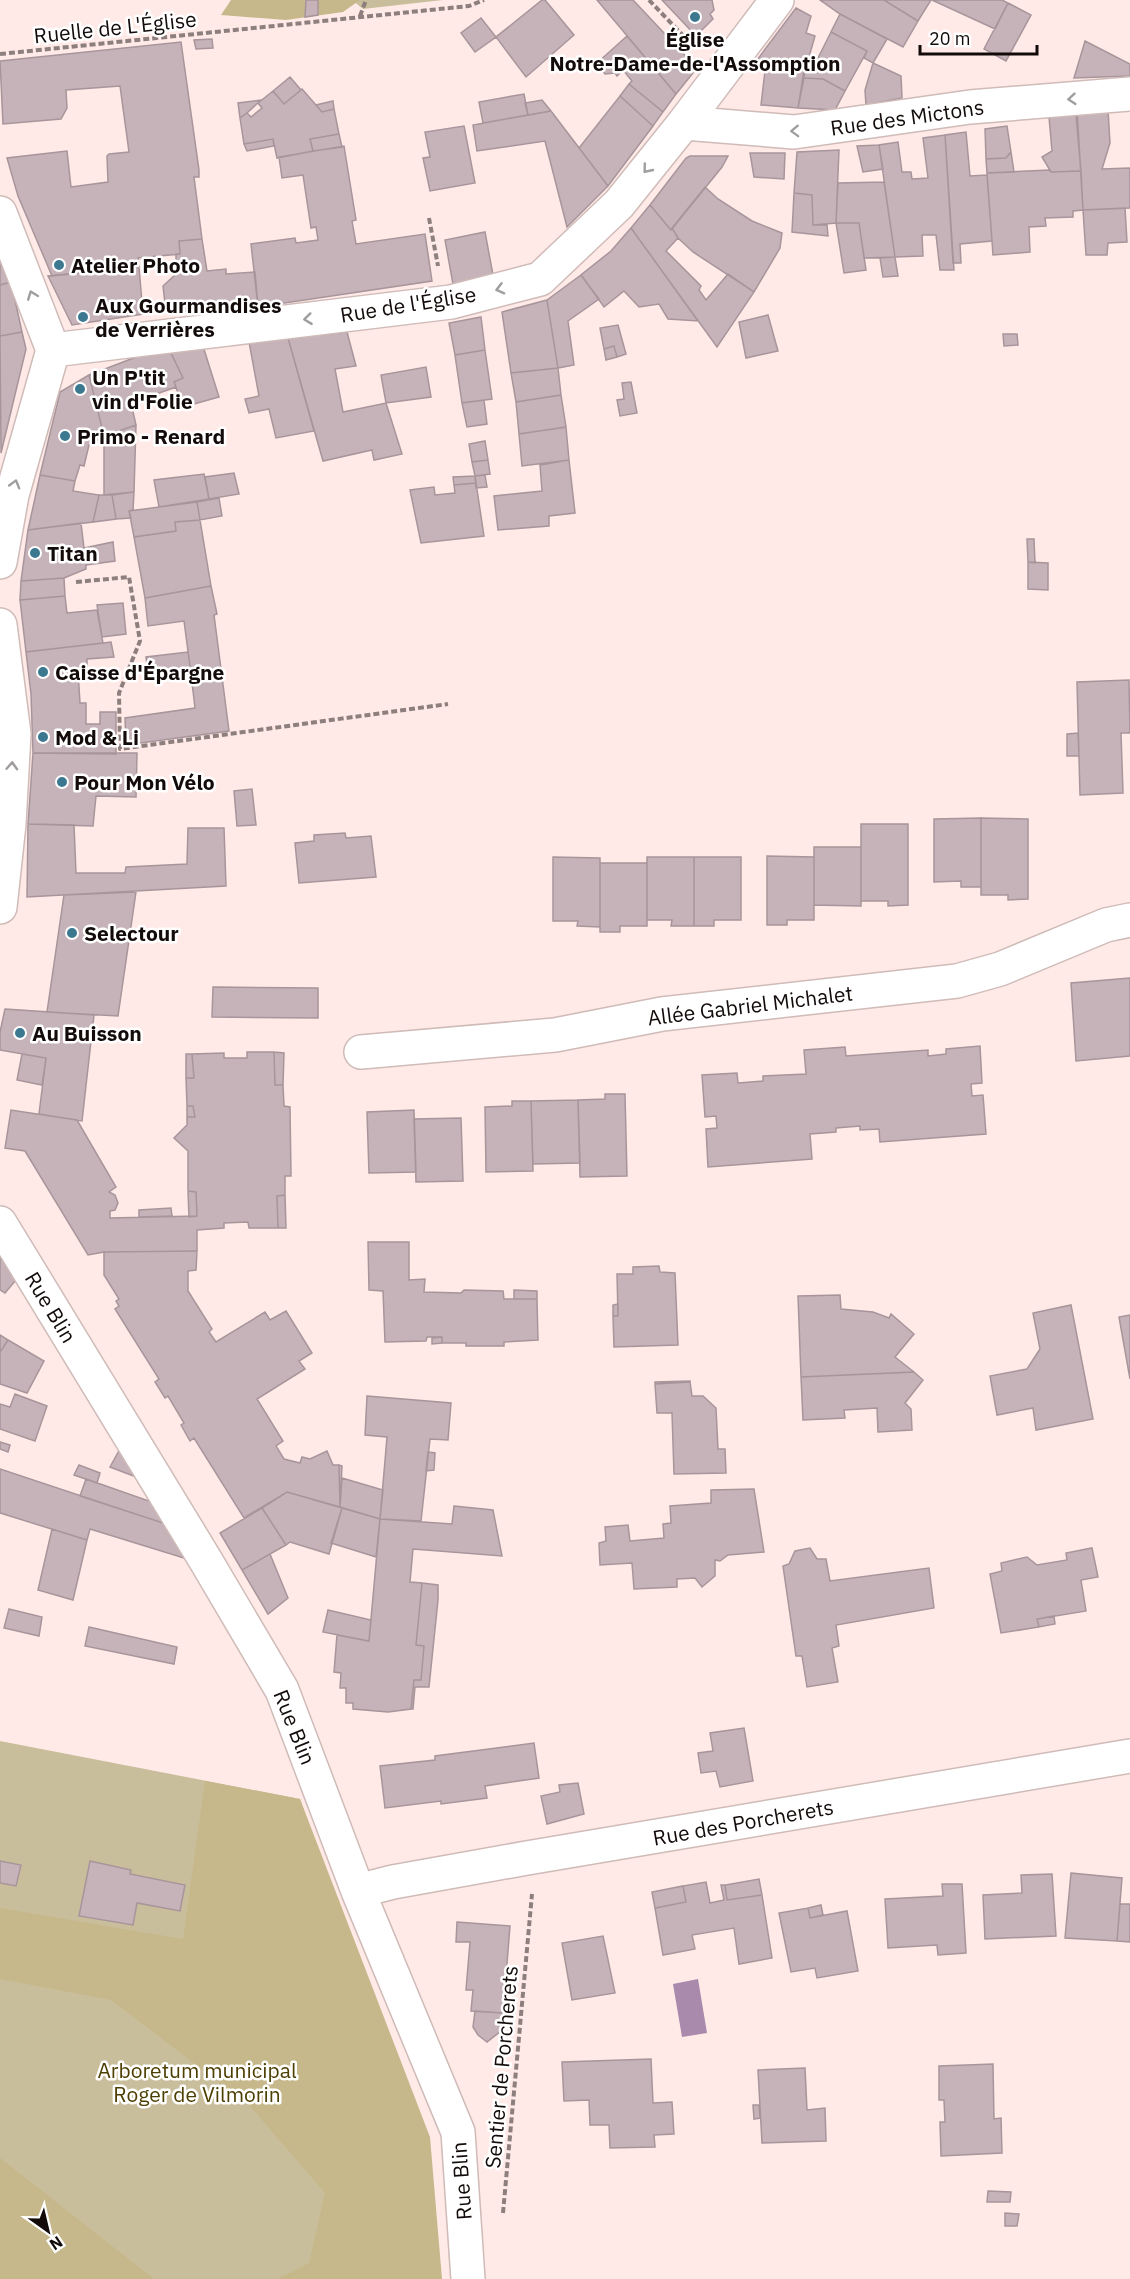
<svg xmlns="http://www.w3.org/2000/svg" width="1130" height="2279" font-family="'IBM Plex Sans',sans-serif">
  <rect width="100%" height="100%" fill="#ffeae7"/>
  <!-- green -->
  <path fill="#c9be9b" d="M352,0H443L363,9Z
    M0,1741L300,1799L344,1923L442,2279H0Z"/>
  <!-- forest -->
  <path fill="#c6b88a" d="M231,0H360L343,12L286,20L221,15Z
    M205,1781L300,1799L430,2137L442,2279H277L309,2263L325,2193L249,2105L111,2000L0,1979V1908L183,1939Z
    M0,2158L154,2279H0Z"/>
  <!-- water -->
  <path fill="#a989ac" d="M698,1979L707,2033L682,2037L673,1984Z"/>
  <!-- building -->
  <path fill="#c5b3b9" stroke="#a7959b" stroke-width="1.5" d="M306,0H318V15L305,17Z
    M542,0H545L574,35L526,77L496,37Z
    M597,0H633L697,68L676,94Z
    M662,0H712L714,10L710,14L713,19L696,36Z
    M820,0H884L918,21L903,47L840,14Z
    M884,0H931L918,21Z
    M932,0H1002L1008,3L995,29Z
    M1008,3L1031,15L1006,61L984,49Z
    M796,8L811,16L806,33L815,36L807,64L757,60Z
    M840,14L887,39L873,63L864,58L867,51L831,32Z
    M481,18L496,37L475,52L461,33Z
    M831,32L867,51L845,91L823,79L804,78L805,64H815Z
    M627,36L676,94L663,112L629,84L632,81L623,70L617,76L615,73L605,74L597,63Z
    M212,39L213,48L196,49L194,40Z
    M1085,41L1130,64V76L1074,78Z
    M181,42L199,170V177H194L202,239L179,241L180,254L138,258L139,267L52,276L18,196L7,158L67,151L71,187L108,182L107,156L109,154L129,152L120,86L66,90L67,108L61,119L3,124L0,61Z
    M766,62L805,64L798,108L761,105Z
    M873,63L901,76L902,98L866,105L865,90Z
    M290,77L301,90L284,104L273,91Z
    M804,78L823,79L845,91L835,110L798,108Z
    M629,84L663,112L653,126L620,96Z
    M302,89L322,112L334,109L339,134L310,139L313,151L277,158L273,139L244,144L240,118L247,113L251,117L262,108L258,103L273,91L284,104Z
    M524,94L528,115L483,123L479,102Z
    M620,96L653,126L608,186L579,148Z
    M261,100L247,113L240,118L238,103Z
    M542,100L551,111L528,115L525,103Z
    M333,101L334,109L322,112L316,105Z
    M1077,110H1108L1110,143L1102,169L1130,168V208L1083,210Z
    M551,111L608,186L567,227L545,141L477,151L473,125Z
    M1076,115L1081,171L1051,172L1042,157L1052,151L1049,117Z
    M464,126L475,183L430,191L423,158L430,157L425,132Z
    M1007,126L1011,152L1006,158L986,159L985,129Z
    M966,132L970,176L987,175L992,241L960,244L961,263H953L945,135Z
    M339,134L342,147L313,151L310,139Z
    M945,135L954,270H940L936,235H922L923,256L895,257L879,145L898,142L902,172H911L912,179L928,178L923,138Z
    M273,139L274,146L247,151L244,144Z
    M879,145L883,169L863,172L857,146Z
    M344,146L356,220L352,221L356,244L425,234L432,281L258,307L251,244L295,238L296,243L318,240L316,227L311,228L303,175L282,178L279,157Z
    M839,150L836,223L813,225L812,195L794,193L797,152Z
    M1011,152L1014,172L987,173L986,159L1006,158Z
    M750,153H785L784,179L754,177Z
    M690,156H728L722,167L671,230L650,205L686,158Z
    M1050,170L1051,172L1081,171L1083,210L1073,211V217L1045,218L1046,226L1029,227L1030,252L993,255L987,173Z
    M884,182L895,257L864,258L859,223H836L838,183Z
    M705,187L718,199L752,221L782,233L780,248L754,292L693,252L678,238L672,228Z
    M794,193L812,195L813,225H827L828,236L792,232Z
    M650,205L671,230L672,228L678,238L666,251L701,286L699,290L706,300L728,274L754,292L717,347L631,228Z
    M1125,208L1127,242L1108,243L1107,255H1086L1083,210Z
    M836,223H859L866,270L844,273Z
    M631,228L698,321L668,319L659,304L639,307L624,291L604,307L581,275L611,251Z
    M485,232L493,275L453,284L445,240Z
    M202,239L207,271L226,269V274L255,272L258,307L166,312L163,286L176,274V254H180L179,241Z
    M0,255L11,282L0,285Z
    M895,257L898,276L883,277L880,258Z
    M139,267L143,314L72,325L48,276Z
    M581,275L599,299L568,321L574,365L558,368L547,300Z
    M11,282L22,332L0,336V285Z
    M547,300L558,368L511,373L502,312Z
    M768,315L778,351L746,358L739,322Z
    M481,317L485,350L455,355L449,323Z
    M618,325L626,354L617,357L614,346L604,349L600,328Z
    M22,332L26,349L1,453L0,336Z
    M347,332L356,366L335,369L343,412L386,403L402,454L374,460L372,450L323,461L288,338Z
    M1003,334H1017L1018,345L1004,346Z
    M288,338L314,431L276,438L269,409L249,413L245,399L259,396L249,342Z
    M203,346L219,397L183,407L174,382L183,378L169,349Z
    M614,346L617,357L606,360L604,349Z
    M169,349L183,378L174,382L176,387L131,403L136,425L104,436L89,375L144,354Z
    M485,350L492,399L462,403L455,355Z
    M426,367L431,397L386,403L381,375Z
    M558,368L561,395L516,402L511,373Z
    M89,375L104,436L89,445L84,466L80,465L75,481L40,475L60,392Z
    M631,382L637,413L620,416L617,400L624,399L622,383Z
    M561,395L566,427L519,434L516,402Z
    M484,400L487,424L467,427L462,403Z
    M136,425L134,492L104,495V436Z
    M566,427L569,460L522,466L519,434Z
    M485,441L488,460L472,462L469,444Z
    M488,460L490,474L475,476L472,462Z
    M569,460L575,513L549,516V526L498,530L494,496L542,491L540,465Z
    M234,473L239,494L209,499L205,477Z
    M204,474L209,499L159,507L154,480Z
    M40,475L75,481L73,491L99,495L93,522L28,530Z
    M485,475L487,487L476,488L475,476Z
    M475,476L476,483L454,485L453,477Z
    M476,483L484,536L421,543L410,490L434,487L435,495L455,493L454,485Z
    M134,492L133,510L129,511L131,518L116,519L112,495Z
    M99,495H112L116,519L93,522Z
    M219,498L222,516L200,520L197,502Z
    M197,502L200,520L175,522L176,531L134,537L129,511Z
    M200,520L211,586L145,598L134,537L176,531L175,522Z
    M81,523L84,548L113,542L115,561L86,565V569L64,578L21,581L28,530Z
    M1027,539H1034L1035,563L1028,562Z
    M1028,562L1048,563V590L1028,589Z
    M64,578L65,596L20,600L21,581Z
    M211,586L217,614L214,615L221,669L191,674L184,621L148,626L145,598Z
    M65,596L67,613L97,610L103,643L26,652L20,600Z
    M123,603L126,634L102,637L97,605Z
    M111,642L114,657L87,659V670L78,671L80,703H86V724H100V712H116V754L33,753L31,694L26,652Z
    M188,652L191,674L149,681L146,657Z
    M221,669L229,731L126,745L125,718L195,708L191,674Z
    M1129,680L1130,733H1121L1123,793L1080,795L1077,682Z
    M1078,733L1079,756H1067V734Z
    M33,753H137L136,797L96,796L93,826L28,824Z
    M252,789L256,825L237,826L234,791Z
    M981,818L1028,819V899L1008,900V895H981Z
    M981,818V887H961V881L934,882V819Z
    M28,824L74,825L76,873H125L126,867L187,864L188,828H224L226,886L27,897Z
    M861,824H908V905L888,906V901H861Z
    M345,833L346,838L371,836L376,877L299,883L295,843L314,841V835Z
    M814,847H861V906L814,905Z
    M767,856L814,857V920H787V925H767Z
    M553,857L600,858V927L577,926L578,921H553Z
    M647,857H694V926H671L672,920H647Z
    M694,857H741V920H714V926H694Z
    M600,863H647V926H620V932H600Z
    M136,892L118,1016L47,1012L64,895Z
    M1130,978V1056L1076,1061L1071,983Z
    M213,987L318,988V1018L212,1017Z
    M5,1009L94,1015L82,1121L39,1114L46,1058L0,1050V1032Z
    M980,1046L982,1083L971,1084L972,1096L983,1095L986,1134L880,1142L879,1129L860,1130V1126L836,1128V1132L810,1134L812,1159L708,1167L706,1129L717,1128L716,1116L705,1117L702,1075L737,1073L738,1083L763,1081V1076L806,1074L804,1050L845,1047L846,1056L928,1050V1056L946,1054V1049Z
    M247,1052H274L275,1085H283L284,1106L290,1107L291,1176H285V1195L277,1196L278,1228H249L248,1222L224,1223V1228L197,1230V1251L104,1252L88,1255L25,1151L5,1148L11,1110L77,1120L116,1187L109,1192L115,1195L118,1203L115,1210L110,1211V1218L197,1216L196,1192L188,1191V1151L174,1138L187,1125V1117H195L193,1106H187L186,1078H194L192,1054L224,1053V1058H247Z
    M274,1052L284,1053L283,1085H275Z
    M22,1054L46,1058L42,1085L17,1080Z
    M186,1054H192L194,1078H186Z
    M605,1094H625L627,1176L580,1177L578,1100L605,1099Z
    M578,1100L580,1163L533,1164L531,1101Z
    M512,1101H531L533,1171L486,1172L485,1107L512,1106Z
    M187,1106H193L195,1117H187Z
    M414,1110L416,1172L369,1173L367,1112Z
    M461,1118L463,1181L416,1182L414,1119Z
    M188,1191L196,1192L197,1216L189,1217Z
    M285,1195L286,1228H278L277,1196Z
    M171,1208L172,1216L139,1217V1210Z
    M368,1242H409V1280L425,1279L424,1292L461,1293L464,1290L503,1291L504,1299H537L538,1340L504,1342V1346H466V1343H442V1337H427L426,1341L385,1342L383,1291L369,1290Z
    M197,1251L196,1270L188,1271V1291L212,1329L209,1332L216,1342L265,1312L270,1320L286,1311L312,1353L299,1361L305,1369L257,1399L283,1441L276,1446L284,1459L300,1463L302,1457L310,1459L327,1451L333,1465H339L340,1507L287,1492L244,1518L194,1438L190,1441L181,1425L184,1423L168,1396L165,1398L155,1382L159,1379L115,1309L119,1306L116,1301L119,1299L104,1275V1252Z
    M0,1254L16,1280L5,1293L0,1290Z
    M659,1266L660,1272L675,1273L678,1345L614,1347L613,1316H618L617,1274H633V1267Z
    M514,1290L537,1291V1299H514Z
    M840,1295L841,1309L873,1312L889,1318L891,1314L914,1334L895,1357L914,1372L801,1377L798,1296Z
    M618,1304V1316H613V1305Z
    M1071,1305L1093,1419L1036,1430L1033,1408L997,1415L990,1376L1027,1369L1040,1349L1033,1313Z
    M1130,1315V1379L1119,1317Z
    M0,1335L8,1340L0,1352Z
    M442,1337V1343L432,1344V1338Z
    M8,1340L44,1361L27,1393L0,1384V1352Z
    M914,1372L923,1380L905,1403L911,1409L912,1430L878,1432L877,1408L844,1410L845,1418L803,1420L801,1377Z
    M690,1381V1382L655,1384V1382Z
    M690,1382L692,1396H703L716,1408L718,1449H725L726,1473L674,1474L672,1413H657L655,1384Z
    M15,1394L47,1406L35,1441L0,1429V1404L10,1407Z
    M367,1396L451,1403L448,1440L430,1439L421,1521L380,1519L387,1437L365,1435Z
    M0,1442L10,1445L8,1452L0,1449Z
    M121,1447L139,1478L110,1467Z
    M428,1452L435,1453L434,1470L426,1471Z
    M79,1465L100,1473L97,1483L74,1475Z
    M339,1465L342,1466L340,1507Z
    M0,1469L166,1524L187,1559L90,1529L87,1540L0,1513Z
    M342,1478L383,1490L380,1519L340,1507Z
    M86,1479L152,1502L166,1524L80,1496Z
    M754,1489L764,1552L728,1555L720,1561L715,1560V1576L702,1587L695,1578L677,1579V1587L634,1589L632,1563L600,1565L599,1543L606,1541L605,1527L628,1525L630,1541L664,1538L663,1524L671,1523L670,1506L711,1503V1490Z
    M287,1492L342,1508L329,1554L290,1542L286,1545L262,1508Z
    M454,1506L493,1510L502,1556L413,1549L410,1582L422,1583L416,1645L424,1646L421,1680H414L411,1709L388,1712L353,1709V1703H346V1688H340L341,1673L334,1672L337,1635L369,1641L380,1519L452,1524Z
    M262,1508L286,1545L242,1570L220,1533Z
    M342,1508L380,1519L376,1557L331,1543Z
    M52,1529L87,1540L73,1600L38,1590Z
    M810,1548L817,1559H826L830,1581L929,1568L934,1608L836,1625L839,1646L832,1648L838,1682L807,1687L802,1656H796L783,1566L789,1564L795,1551Z
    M1092,1548L1098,1577L1081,1580L1086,1611L1037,1619L1039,1627L1001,1633L990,1574L1002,1571L1001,1563L1027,1557L1037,1565L1067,1560L1066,1553Z
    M270,1554L288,1598L268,1614L242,1570Z
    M422,1583L438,1585V1600L429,1687H415L413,1709H411L414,1680H421L424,1646L416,1645Z
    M9,1609L42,1617L39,1636L4,1628Z
    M328,1610L371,1620L369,1641L323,1632Z
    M1054,1616L1055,1624L1039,1627L1037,1619Z
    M89,1627L177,1647L174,1664L85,1646Z
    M744,1728L753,1781L720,1787L716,1771L701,1773L698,1753L713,1751L710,1733Z
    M534,1743L539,1778L485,1786L487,1798L441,1804V1801L385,1808L380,1766L435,1760V1756Z
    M578,1783L584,1814L547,1824L541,1796L560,1792L559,1785Z
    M0,1861L21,1865L16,1886L0,1883Z
    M90,1861L131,1870L130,1874L185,1885L180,1911L137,1903L133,1925L79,1916Z
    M1071,1873L1122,1878L1117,1941L1065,1938Z
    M1052,1874L1056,1936L985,1939L983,1895L1022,1893L1021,1875Z
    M759,1879L762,1895L727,1900L725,1885Z
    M706,1882L710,1903L724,1900L721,1885H725L727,1900L762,1895L772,1958L739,1964L734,1928L692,1935L695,1949L663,1955L655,1908L686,1902L683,1886Z
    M942,1884H962L966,1953L938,1955L937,1945L888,1948L885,1899L943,1896Z
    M683,1886L686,1902L655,1908L652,1892Z
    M1120,1904H1130V1942L1117,1941Z
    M821,1905L823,1915L810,1918L808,1908Z
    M808,1908L810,1918L847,1911L858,1971L817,1978L815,1968L791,1972L779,1913Z
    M457,1922L510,1926L503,2013L471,2011L473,1990H466L470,1942H456Z
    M603,1936L615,1993L572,2000L562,1943Z
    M475,2011L502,2013L501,2031L487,2042L478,2035L473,2027Z
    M651,2059L653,2103L672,2102L674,2134L654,2135L655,2147L610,2148L609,2125H590L589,2100L564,2101L562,2062Z
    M993,2064L994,2119L1001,2118L1002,2153L941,2156L940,2122H945L944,2100H939V2066Z
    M805,2068L807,2110L825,2108L826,2141L762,2143L758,2070Z
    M753,2105H759L760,2118L754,2119Z
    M988,2191L1011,2192L1010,2202H987Z
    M1005,2213L1019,2214L1017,2226H1005Z"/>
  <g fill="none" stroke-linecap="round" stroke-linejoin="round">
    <defs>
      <path id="minor" d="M684,123L794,132L970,107L1130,94
        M0,213L53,350L12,495L0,562
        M53,350L451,302L540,279L619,204L684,123L777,0
        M0,625L14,734L9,824L0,907
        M361,1052L555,1035L662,1014L957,981L1000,969L1106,925L1130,920
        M0,1223L206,1561L282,1690L358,1891L458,2132L468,2279
        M358,1891L393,1882L527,1858L1130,1756"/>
    </defs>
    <!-- minor casing -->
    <use href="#minor" stroke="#cfbbb8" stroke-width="36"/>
    <!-- path -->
    <path stroke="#8d7f7d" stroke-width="4" stroke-dasharray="6 3" stroke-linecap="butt" d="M649,0L694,47
      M360,16L366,0
      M0,54L469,6L484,0
      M429,218L438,266
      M76,582L129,577L140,641L119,693L120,749L448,704
      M503,2213L532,1894"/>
    <!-- minor -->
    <use href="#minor" stroke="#fff" stroke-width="33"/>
  </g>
  <!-- one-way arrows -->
  <defs><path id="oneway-chevron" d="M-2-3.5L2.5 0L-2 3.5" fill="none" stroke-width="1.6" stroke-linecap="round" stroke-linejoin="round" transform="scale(1.5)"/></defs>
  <g stroke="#a09d9d">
    <use href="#oneway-chevron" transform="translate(1072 99) rotate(175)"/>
    <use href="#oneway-chevron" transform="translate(795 131) rotate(178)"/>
    <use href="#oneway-chevron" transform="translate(647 169) rotate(129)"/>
    <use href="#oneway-chevron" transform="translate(500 289) rotate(165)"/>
    <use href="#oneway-chevron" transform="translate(32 295) rotate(-111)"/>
    <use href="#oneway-chevron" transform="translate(308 319) rotate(173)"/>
    <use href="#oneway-chevron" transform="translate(15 484) rotate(-74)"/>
    <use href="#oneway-chevron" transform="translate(12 766) rotate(-87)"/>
  </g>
  <!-- markers -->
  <g fill="#3c7890" stroke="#fff" stroke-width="2">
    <circle cx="695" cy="17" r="6"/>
    <circle cx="59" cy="265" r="6"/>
    <circle cx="83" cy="317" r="6"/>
    <circle cx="80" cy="389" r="6"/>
    <circle cx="65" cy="436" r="6"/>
    <circle cx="35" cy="553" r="6"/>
    <circle cx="43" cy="672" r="6"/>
    <circle cx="43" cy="737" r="6"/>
    <circle cx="62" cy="782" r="6"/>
    <circle cx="72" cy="933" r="6"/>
    <circle cx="20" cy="1033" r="6"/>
  </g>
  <g text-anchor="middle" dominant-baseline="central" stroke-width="5" stroke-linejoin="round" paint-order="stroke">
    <!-- street labels -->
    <g font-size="21" fill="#120b0a" stroke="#fff">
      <text transform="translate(115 27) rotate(-6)">Ruelle de L'Église</text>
      <text transform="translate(907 117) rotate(-8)">Rue des Mictons</text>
      <text transform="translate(408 304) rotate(-9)">Rue de l'Église</text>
      <text transform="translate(750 1005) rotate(-7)">Allée Gabriel Michalet</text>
      <text transform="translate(51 1307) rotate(59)">Rue Blin</text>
      <text transform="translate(295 1727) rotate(68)">Rue Blin</text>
      <text transform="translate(743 1822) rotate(-10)">Rue des Porcherets</text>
      <text transform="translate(501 2067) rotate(-85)">Sentier de Porcherets</text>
      <text transform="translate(461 2181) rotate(-94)">Rue Blin</text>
    </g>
    <!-- poi labels -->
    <g font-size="21" font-weight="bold" fill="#120b0a" stroke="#fff" text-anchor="start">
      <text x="695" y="39" text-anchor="middle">Église<tspan x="695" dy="24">Notre-Dame-de-l'Assomption</tspan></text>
      <text x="71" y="265">Atelier Photo</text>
      <text x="95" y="305">Aux Gourmandises<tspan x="95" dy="24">de Verrières</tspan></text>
      <text x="92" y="377">Un P'tit<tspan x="92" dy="24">vin d'Folie</tspan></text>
      <text x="77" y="436">Primo - Renard</text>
      <text x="47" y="553">Titan</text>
      <text x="55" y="672">Caisse d'Épargne</text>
      <text x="55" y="737">Mod &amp; Li</text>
      <text x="74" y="782">Pour Mon Vélo</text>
      <text x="84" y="933">Selectour</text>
      <text x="32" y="1033">Au Buisson</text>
    </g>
    <!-- park labels -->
    <g font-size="21" fill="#4d3e01" stroke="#fff">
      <text x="197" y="2070">Arboretum municipal<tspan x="197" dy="24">Roger de Vilmorin</tspan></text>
    </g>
  </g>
  <!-- north arrow -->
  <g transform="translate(48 2231) rotate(146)" stroke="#ffffff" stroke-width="4.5" paint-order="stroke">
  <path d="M0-4.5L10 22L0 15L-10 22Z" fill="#120b0a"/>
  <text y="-9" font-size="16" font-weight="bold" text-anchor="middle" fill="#120b0a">N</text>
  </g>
  <!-- scale -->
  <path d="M920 45v9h117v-9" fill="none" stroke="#120b0a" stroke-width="3"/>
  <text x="929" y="45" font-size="18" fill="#120b0a" stroke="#ffffff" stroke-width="4.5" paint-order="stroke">20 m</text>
</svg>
